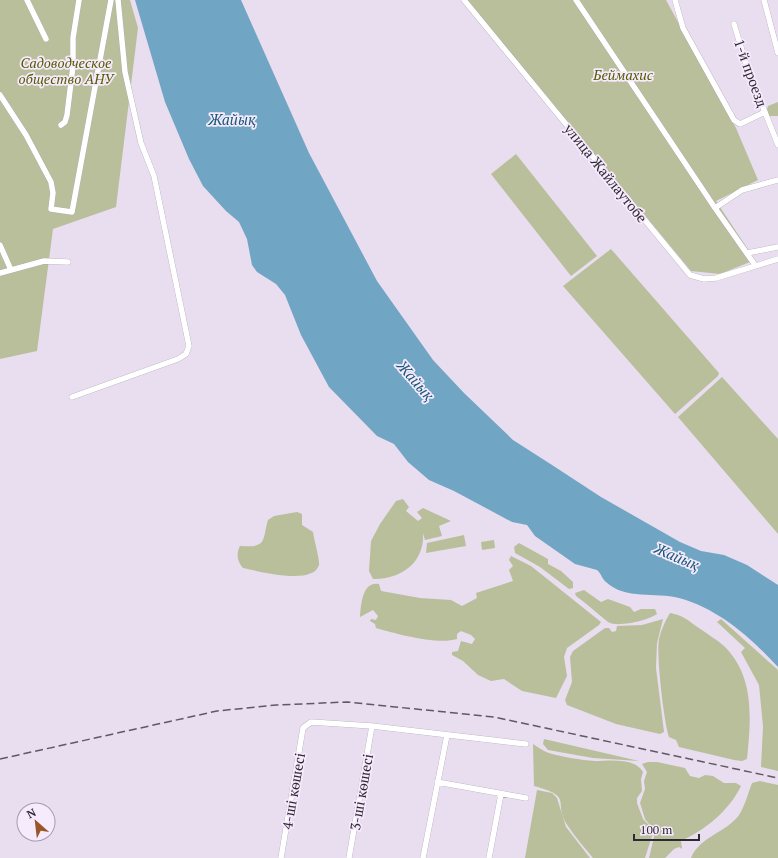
<svg xmlns="http://www.w3.org/2000/svg" width="778" height="858" font-family="'PT Serif',serif">
  <rect width="100%" height="100%" fill="#e9ddf0"/>
  <!-- green -->
  <path fill="#b9bf9a" d="M0,0H130L138,28L116,207L53,229L37,351L0,359Z
    M467,0H666L736,128L758,180L716,201L755,260L720,274L691,271Z
    M778,102V116H769L767,110L768,106Z
    M516,154L597,256L571,276L491,174Z
    M611,249L719,373L718,376L675,414L563,286Z
    M722,377L778,439V534L678,417Z
    M403,499L409,507L406,511L418,521L422,518L417,512L423,508L451,521L439,526L442,536L425,540L423,533C425,563 400,580 373,579L369,571L371,541L380,524L396,501Z
    M297,512L302,514V525L313,532C314,540 320,560 319,565C313,586 258,571 243,568C237,561 236,554 240,546C268,548 262,540 268,520L274,516Z
    M464,535L466,546L426,553L427,543Z
    M494,540L495,548L482,550L481,542Z
    M519,543L548,559V564L561,571L573,582V588L569,589L540,567L515,553L514,547Z
    M511,556L531,566L601,622L599,625L567,648L564,657L567,676L556,698L522,691L504,679L491,681L478,675L463,661L452,655V652L458,651L461,641L472,644L475,639L471,635L461,631L457,634V639C437,645 397,634 376,628L375,624L370,621L371,619L376,620L378,616L373,610L360,617C361,605 362,581 379,584L381,591L420,598L451,600L462,606L477,598L476,593L513,581L509,570L513,566L509,560Z
    M584,590L601,602L608,599L630,607L634,612L641,609H655L657,614C649,620 618,628 608,622C598,614 587,604 576,596L575,593Z
    M670,613C685,616 687,620 699,628C707,634 716,639 724,646C755,676 751,719 747,759L742,761L734,760L679,747L676,740L669,737C664,723 656,654 659,639C661,630 665,621 670,613Z
    M663,619L657,643L656,668L664,732L660,734L616,724L567,705L565,700L572,682L570,657L573,651L605,628H609L612,632L616,631L617,626L642,625Z
    M721,619L778,670V771L761,767L763,726L759,685L741,652L745,648L717,622Z
    M544,739L639,761L593,758L548,750L543,744Z
    M533,744C538,747 543,751 549,753C562,757 581,760 595,761C609,761 634,757 643,772L641,779L642,791L637,798V803L643,819L651,827L653,833L645,858H593C585,848 575,837 568,826C552,802 575,797 534,786Z
    M648,762H657L685,768L690,776L699,778L705,775L713,776L724,783H736L741,786C729,811 705,830 681,841L682,849L679,847L674,849L665,858H649L655,832L645,819L640,803L645,789L644,781L647,772L642,764Z
    M760,781L778,785V858H691C700,836 726,833 739,815C745,806 748,793 752,783Z
    M537,790L552,793L557,798L566,827L590,858H525Z"/>
  <!-- water -->
  <path fill="#70a5c3" d="M135,0H241L309,153L377,281L433,360L464,393L513,440L552,465L601,497L680,542L701,551L724,555L747,565L778,585V667C750,637 719,609 679,598C656,592 625,600 606,582C602,579 601,573 597,570L575,564L535,536L527,525L512,522L454,491L429,480L408,462L394,444L377,436L329,387L301,335L285,295L276,284L257,272L252,265L247,239L239,222L226,211L203,186L189,159L165,102Z"/>
  <g fill="none" stroke-linecap="round" stroke-linejoin="round">
    <defs>
      <path id="minor" d="M27,0L46,39
        M464,0L690,275L704,279L716,278L778,259
        M576,0L715,208L755,265
        M675,0L683,28L734,120L740,124L765,112
        M764,0L778,53
        M734,24L747,67L778,145
        M0,95L26,135L51,182L53,193L51,209L72,212L111,0
        M61,125L65,122L67,115L73,66V38L79,0
        M715,208L742,190L778,180
        M0,245L11,270
        M747,253L778,247
        M0,273L44,261L68,262
        M72,397L178,359L186,354L189,346L154,176L141,143L125,72L118,0
        M437,782L526,798
        M281,858L303,728L311,722L372,726L526,744
        M349,858L372,726
        M423,858L447,735
        M489,858L501,794"/>
    </defs>
    <!-- minor casing -->
    <use href="#minor" stroke="#aa9fb1" stroke-width="6"/>
    <!-- minor -->
    <use href="#minor" stroke="#fff" stroke-width="5.5"/>
    <!-- rail -->
    <path stroke="#5f5963" stroke-width="1.5" stroke-dasharray="8 4" stroke-linecap="butt" d="M0,759L217,711L276,705L347,702L494,717L778,778"/>
  </g>
  <g text-anchor="middle" dominant-baseline="central" stroke-width="3.5" stroke-linejoin="round" paint-order="stroke">
    <!-- park labels -->
    <g font-size="14" font-style="italic" fill="#535b01" stroke="#f6eafd">
      <text x="66" y="62">Садоводческое<tspan x="66" dy="16">общество АНУ</tspan></text>
      <text x="623" y="74">Беймахис</text>
    </g>
    <!-- street labels -->
    <g font-size="14" fill="#2e2a31" stroke="#f6eafd">
      <text transform="translate(751 73) rotate(70)">1-й проезд</text>
      <text transform="translate(606 173) rotate(51)">улица Жайлаутобе</text>
      <text transform="translate(293 791) rotate(-80)">4-шi көшесі</text>
      <text transform="translate(361 792) rotate(-80)">3-шi көшесі</text>
    </g>
    <!-- water labels -->
    <g font-size="15" font-style="italic" fill="#175977" stroke="#f6eafd">
      <text x="232" y="119">Жайық</text>
      <text transform="translate(416 380) rotate(49)">Жайық</text>
      <text transform="translate(677 556) rotate(23)">Жайық</text>
    </g>
  </g>
  <!-- north arrow -->
  <g transform="translate(36 822) rotate(332)"><circle r="19" fill="#f6eafd" stroke="#a69dab"/>
  <path d="M0-3L7 15L0 10L-7 15Z" fill="#9a5628"/>
  <text y="-6" font-size="11" font-weight="bold" text-anchor="middle" fill="#2e2a31">N</text>
  </g>
  <!-- scale -->
  <path d="M634 834v6h65v-6" fill="none" stroke="#2e2a31" stroke-width="2"/>
  <text x="640" y="834" font-size="12" fill="#2e2a31" stroke="#f6eafd" stroke-width="3" paint-order="stroke">100 m</text>
</svg>
